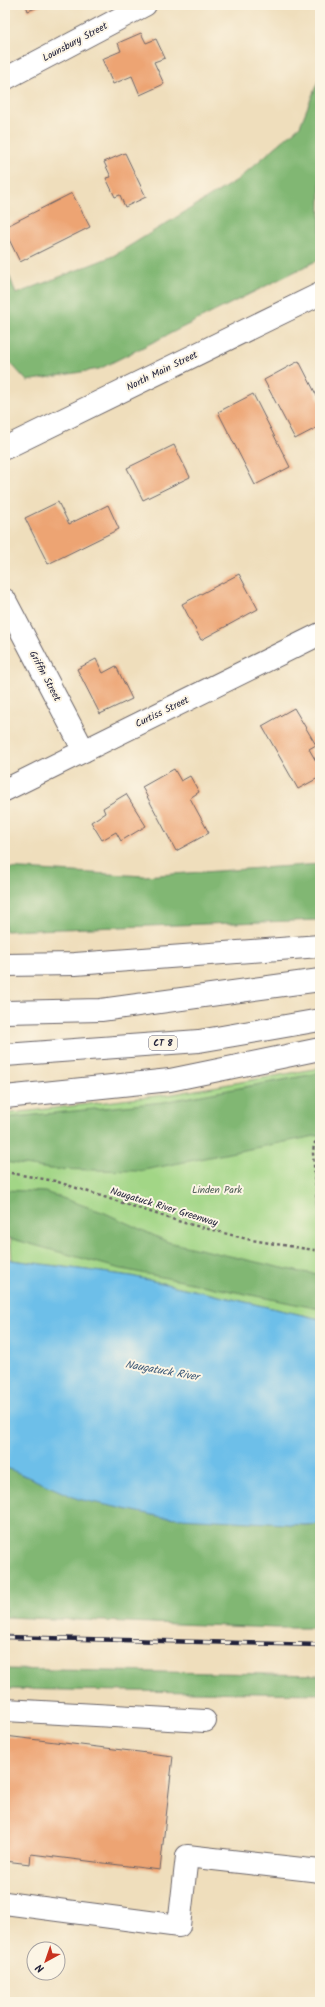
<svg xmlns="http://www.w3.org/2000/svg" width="325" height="2007" font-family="Kalam,sans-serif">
  <rect width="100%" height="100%" fill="#fcf5e5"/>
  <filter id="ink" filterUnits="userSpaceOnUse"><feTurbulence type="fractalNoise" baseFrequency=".025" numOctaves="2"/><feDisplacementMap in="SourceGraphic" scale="8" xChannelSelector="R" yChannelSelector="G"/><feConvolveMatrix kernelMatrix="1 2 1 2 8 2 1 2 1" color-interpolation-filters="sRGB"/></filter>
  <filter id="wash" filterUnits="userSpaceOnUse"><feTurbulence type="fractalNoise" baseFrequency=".012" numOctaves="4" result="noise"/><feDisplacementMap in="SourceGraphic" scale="16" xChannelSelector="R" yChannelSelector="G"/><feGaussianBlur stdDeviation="0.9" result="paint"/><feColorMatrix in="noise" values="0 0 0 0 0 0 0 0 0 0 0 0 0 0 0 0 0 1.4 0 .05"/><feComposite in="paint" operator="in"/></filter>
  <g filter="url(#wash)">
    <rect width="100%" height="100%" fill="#efdebc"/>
    <!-- green -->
    <path fill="#a2d686" stroke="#627c60" d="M320,1068V1319L131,1276L12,1260L5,1164V1114L173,1094Z"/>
    <!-- forest -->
    <path fill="#81b773" stroke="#526c57" d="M320,76V259L99,369L27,381L5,357V264L16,294L113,256L237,180L300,126Z
      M320,864V920L5,931V868L144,876Z
      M320,1073V1135L139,1171L50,1169L5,1162V1118L164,1102Z
      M5,1190L45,1192L105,1213L168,1242L300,1272L320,1274V1309L117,1268L5,1237Z
      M5,1458L304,1525L320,1524V1628H276L5,1617Z
      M5,1669L320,1675V1694L5,1689Z"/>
    <!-- water -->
    <path fill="#6dbfe9" stroke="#487092" d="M5,1257L12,1260L131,1276L320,1319V1524L304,1525L162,1517L78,1499L5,1467Z"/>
    <g id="blocks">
      <!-- building -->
      <path fill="#eda473" d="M26,5H43L28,11Z
        M141,33L146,43L156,39L165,58L154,62L164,84L140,95L132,76L113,84L102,59L121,51L118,43Z
        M125,153L146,197L125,207L120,195L115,197L106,178L111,177L104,162Z
        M72,193L90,227L20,262L5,231V227Z
        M299,361L320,402V426L295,439L264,380Z
        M253,394L290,467L255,485L218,412Z
        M174,445L190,477L143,500L127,468Z
        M58,502L69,524L108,505L119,529L48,564L25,518Z
        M239,574L258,609L201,640L182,604Z
        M96,659L103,673L116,666L132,699L100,714L77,669Z
        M294,708L316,745L309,749L320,768V777L298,789L262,726Z
        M174,769L181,781L190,776L199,792L190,798L209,833L176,851L142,787Z
        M126,794L146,826L121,841L116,832L102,840L91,822L105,813L103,808Z
        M5,1736L173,1756L160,1870L31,1854L30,1864L5,1861Z"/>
    </g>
  </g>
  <g filter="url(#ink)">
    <use href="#blocks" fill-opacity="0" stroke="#6a6468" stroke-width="1"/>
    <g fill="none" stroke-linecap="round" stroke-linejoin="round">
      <defs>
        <path id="minor" d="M5,79L145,5
          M5,600L84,751
          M5,790L320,634
          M5,1710L205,1721
          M5,1903L179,1926L187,1856L320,1871"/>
        <path id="major" d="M5,448L320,294"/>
        <path id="highway" d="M5,965L75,964L320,946
          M5,1012L101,1010L320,980
          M5,1055L199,1041L320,1020
          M5,1097L170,1080L320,1049"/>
      </defs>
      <!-- minor casing -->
      <use href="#minor" stroke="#6a6468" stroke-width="24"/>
      <!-- major casing -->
      <use href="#major" stroke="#6a6468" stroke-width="24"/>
      <!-- highway casing -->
      <use href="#highway" stroke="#6a6468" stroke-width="24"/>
      <!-- path -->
      <path stroke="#6a6468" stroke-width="2.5" stroke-dasharray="3 3" stroke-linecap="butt" d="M320,1137L314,1144L313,1153L320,1236
        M5,1172L55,1181L181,1222L251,1240L320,1251"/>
      <!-- minor -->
      <use href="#minor" stroke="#fff" stroke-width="22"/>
      <!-- major -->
      <use href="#major" stroke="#fff" stroke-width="22"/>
      <!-- highway -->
      <use href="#highway" stroke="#fff" stroke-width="22"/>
      <defs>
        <path id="rail" d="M5,1637L320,1645"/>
      </defs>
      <!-- rail casing -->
      <use href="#rail" stroke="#22223b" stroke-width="4.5"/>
      <!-- rail -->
      <use href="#rail" stroke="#fcf5e5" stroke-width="3" stroke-dasharray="9" stroke-linecap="butt"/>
    </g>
  </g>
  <g text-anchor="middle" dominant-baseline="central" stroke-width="4" stroke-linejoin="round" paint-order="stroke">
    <!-- shield labels -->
    <rect fill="#fcf5e5" stroke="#63616e" stroke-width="1" x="149" y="1036" width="28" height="14" rx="3"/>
    <g font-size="9" font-weight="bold" fill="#22223b">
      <text x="163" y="1043">CT 8</text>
    </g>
    <!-- street labels -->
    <g font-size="10" fill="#22223b" stroke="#fcf5e5">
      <text transform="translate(75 42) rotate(-28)">Lounsbury Street</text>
      <text transform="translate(162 371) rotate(-26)">North Main Street</text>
      <text transform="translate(45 676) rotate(62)">Griffin Street</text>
      <text transform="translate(162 712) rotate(-26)">Curtiss Street</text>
      <text transform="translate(164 1207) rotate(17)">Naugatuck River Greenway</text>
    </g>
    <!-- park labels -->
    <g font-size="10" fill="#485852" stroke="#fcf5e5">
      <text x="217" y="1190">Linden Park</text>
    </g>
    <!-- water labels -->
    <g font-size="11" font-style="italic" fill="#3c5978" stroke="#fcf5e5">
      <text transform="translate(162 1371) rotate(10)">Naugatuck River</text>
    </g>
  </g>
  <!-- margin -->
  <rect width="325" height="2007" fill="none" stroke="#fcf5e5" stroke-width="20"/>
  <!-- north arrow -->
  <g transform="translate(46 1961) rotate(220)"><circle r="19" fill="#fcf5e5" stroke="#a5a1a1"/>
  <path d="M0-3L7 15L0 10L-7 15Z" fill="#c8321e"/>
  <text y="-6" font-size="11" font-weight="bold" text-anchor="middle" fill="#22223b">N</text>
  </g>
</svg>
